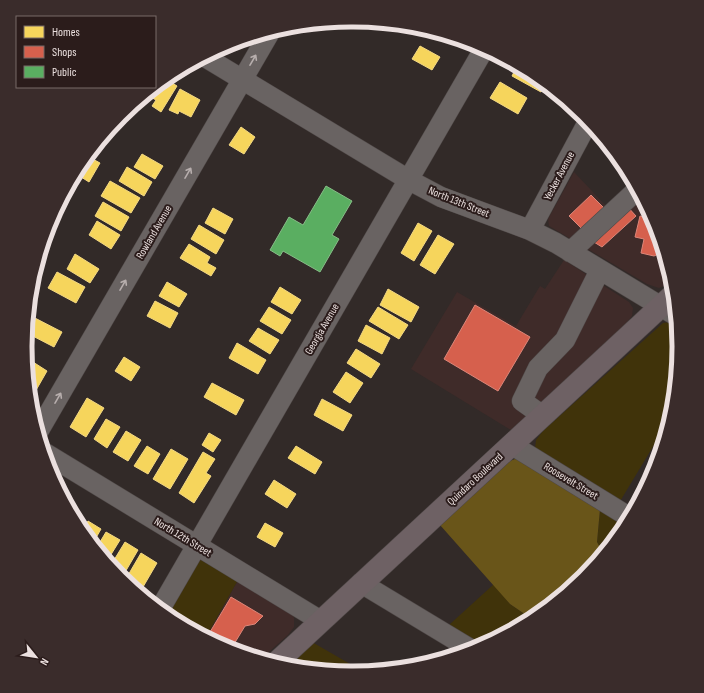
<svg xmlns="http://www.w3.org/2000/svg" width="704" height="693" font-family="'Sofia Sans Condensed',sans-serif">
  <rect width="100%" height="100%" fill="#322a28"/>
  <!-- built -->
  <path fill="#3f2b29" d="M574,172L609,209L639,195L654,222L672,281L666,285L659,288L647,284L549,226L548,219Z
    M564,260L629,302L633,308L632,316L625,325L511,430L411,369L457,292L516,326L540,286L545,289Z
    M238,580L291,611L294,618V627L288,635L261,659L227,648L206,637Z"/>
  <!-- green -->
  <path fill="#40330a" d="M669,322L676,324C679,356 677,395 668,426L666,425L619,503L535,449L536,440L543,431L663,323Z
    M600,509L626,524L603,553L597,542Z
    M201,560L238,580L206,637L170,618L165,614L196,561Z
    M494,584L510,604L532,619L482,645L449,625Z
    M312,642L364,672L352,673L288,667Z"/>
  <!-- forest -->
  <path fill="#695519" d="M515,459L522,460L600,509L597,542L603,553L583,578L532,619L510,604L440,525L510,461Z"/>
  <!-- homes -->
  <path fill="#f6d55c" stroke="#f3d883" d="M420,46L440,57L432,70L412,59Z
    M517,66L534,75L539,80L538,81L545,84L541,92L512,76Z
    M166,79L177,86L161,112L152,106L156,100L147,95Z
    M500,82L527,98L518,114L490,98Z
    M180,89L200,100L191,117L179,111L178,114L169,110Z
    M241,127L255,137L244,154L229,145Z
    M142,154L163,166L155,179L134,167Z
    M89,157L100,163L89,182L78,175Z
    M127,167L152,182L144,196L119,181Z
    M110,181L140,198L131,213L101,196Z
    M103,202L129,217L121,231L95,216Z
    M213,208L233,219L225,234L205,223Z
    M97,221L120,235L111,249L89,235Z
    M418,223L432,231L414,261L401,253Z
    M199,225L224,240L216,254L191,239Z
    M438,235L454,244L435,274L420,265Z
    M189,244L210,257L207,263L216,268L211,276L180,258Z
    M75,254L99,269L90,283L67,269Z
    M57,272L85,287L76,303L48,288Z
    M167,282L187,294L179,307L159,296Z
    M280,287L301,300L292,314L271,302Z
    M388,289L419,307L411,322L380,305Z
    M155,301L178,313L170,328L147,316Z
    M269,307L291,320L282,334L260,321Z
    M378,307L408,325L399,339L369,321Z
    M31,316L62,332L54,347L27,333L28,322Z
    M366,325L390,338L382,354L358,341Z
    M258,328L279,340L270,354L249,341Z
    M237,343L266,360L258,374L229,358Z
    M356,349L380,364L371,378L347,363Z
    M124,357L140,367L131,381L115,371Z
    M33,362L47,371L31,399L28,370Z
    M346,372L363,383L350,403L333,392Z
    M212,383L244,400L236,415L204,397Z
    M87,398L104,408L86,437L70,427Z
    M322,399L352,415L343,431L314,415Z
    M106,419L120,427L107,448L94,439Z
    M126,431L141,440L128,461L113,452Z
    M209,433L221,440L213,452L202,445Z
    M147,446L160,454L148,474L134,466Z
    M296,446L322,462L315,474L288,458Z
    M171,449L188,459L170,489L153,479Z
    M203,452L215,459L206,473L211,476L194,503L179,493Z
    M274,480L296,494L287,508L265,494Z
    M88,521L101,529L93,543L82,530Z
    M265,523L283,533L275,547L257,537Z
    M106,532L120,540L107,561L97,547Z
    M125,542L138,550L124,574L114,569L111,565Z
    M141,553L157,563L143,587L127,577Z"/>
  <!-- shops -->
  <path fill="#d6604d" stroke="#dc8679" d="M591,195L604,208L582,229L569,216Z
    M626,205L636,216L602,247L589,239Z
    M640,216L651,219L654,222L663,252L654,256L641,253L644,239L635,237Z
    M475,305L530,337L498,391L444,359Z
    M231,597L263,616L255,624L245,626L231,649L207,637Z"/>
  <!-- public -->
  <path fill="#5aae61" stroke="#86bd87" d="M326,186L352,201L332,235L339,239L320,272L283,251L280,256L270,250L289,217L303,225Z"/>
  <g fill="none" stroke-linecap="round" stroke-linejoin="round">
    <defs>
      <path id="minor" d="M205,57L409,180L441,197L530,230L556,243L675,315
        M530,230L588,122
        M570,252L637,190
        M543,416L522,401L538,368L565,340L600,270
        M38,432L270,32
        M512,445L629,517
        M45,453L321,621
        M361,583L472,650
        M160,609L484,49"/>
      <path id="major" d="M276,663L673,295"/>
    </defs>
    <!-- minor casing -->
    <use href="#minor" stroke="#4f4847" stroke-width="21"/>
    <!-- major casing -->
    <use href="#major" stroke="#4f4847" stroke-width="23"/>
    <!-- minor -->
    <use href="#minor" stroke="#696362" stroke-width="20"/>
    <!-- major -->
    <use href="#major" stroke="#6e6164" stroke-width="22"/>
  </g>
  <!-- one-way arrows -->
  <defs><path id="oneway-shaft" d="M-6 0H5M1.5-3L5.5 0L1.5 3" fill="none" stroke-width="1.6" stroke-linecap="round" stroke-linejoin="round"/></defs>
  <g stroke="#b7aead">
    <use href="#oneway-shaft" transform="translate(253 60) rotate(-60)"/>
    <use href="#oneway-shaft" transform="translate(188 173) rotate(-60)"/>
    <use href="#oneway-shaft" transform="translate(123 285) rotate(-60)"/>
    <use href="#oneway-shaft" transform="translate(58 398) rotate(-60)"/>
  </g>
  <g text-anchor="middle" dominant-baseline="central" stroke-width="4" stroke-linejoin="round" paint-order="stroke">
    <!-- street labels -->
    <g font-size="11" fill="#ebe0df" stroke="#2b1c1b">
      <text transform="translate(559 176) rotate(-62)">Yecker Avenue</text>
      <text transform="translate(459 202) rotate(22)">North 13th Street</text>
      <text transform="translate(154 232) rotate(-60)">Rowland Avenue</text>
      <text transform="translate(322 329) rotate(-60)">Georgia Avenue</text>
      <text transform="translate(475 479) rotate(-43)">Quindaro Boulevard</text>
      <text transform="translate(571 481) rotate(31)">Roosevelt Street</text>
      <text transform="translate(183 537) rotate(31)">North 12th Street</text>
    </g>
  </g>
  <!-- crop -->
  <path d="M0 0H704V693H0ZM351 27H353A319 319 0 0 1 672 346V347A319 319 0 0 1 353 666H351A319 319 0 0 1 32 347V346A319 319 0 0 1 351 27Z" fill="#3a2c2b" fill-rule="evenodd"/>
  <path fill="none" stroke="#ebe0df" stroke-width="5" d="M351 27H353A319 319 0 0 1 672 346V347A319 319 0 0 1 353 666H351A319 319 0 0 1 32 347V346A319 319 0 0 1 351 27Z"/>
  <!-- legend -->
  <rect x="16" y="16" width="140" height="72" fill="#2b1c1b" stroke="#786a69"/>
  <rect x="24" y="26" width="20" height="12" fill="#f6d55c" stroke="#786a69"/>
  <text x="52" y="36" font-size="12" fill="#ebe0df">Homes</text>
  <rect x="24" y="46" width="20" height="12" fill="#d6604d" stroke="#786a69"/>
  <text x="52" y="56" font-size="12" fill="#ebe0df">Shops</text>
  <rect x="24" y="66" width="20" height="12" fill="#5aae61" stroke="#786a69"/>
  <text x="52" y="76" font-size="12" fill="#ebe0df">Public</text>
  <!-- north arrow -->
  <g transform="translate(36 657) rotate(120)" stroke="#2b1c1b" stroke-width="3" paint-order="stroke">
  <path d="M0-3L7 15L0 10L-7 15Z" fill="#ebe0df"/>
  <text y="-6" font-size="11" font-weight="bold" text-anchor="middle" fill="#ebe0df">N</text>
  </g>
</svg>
